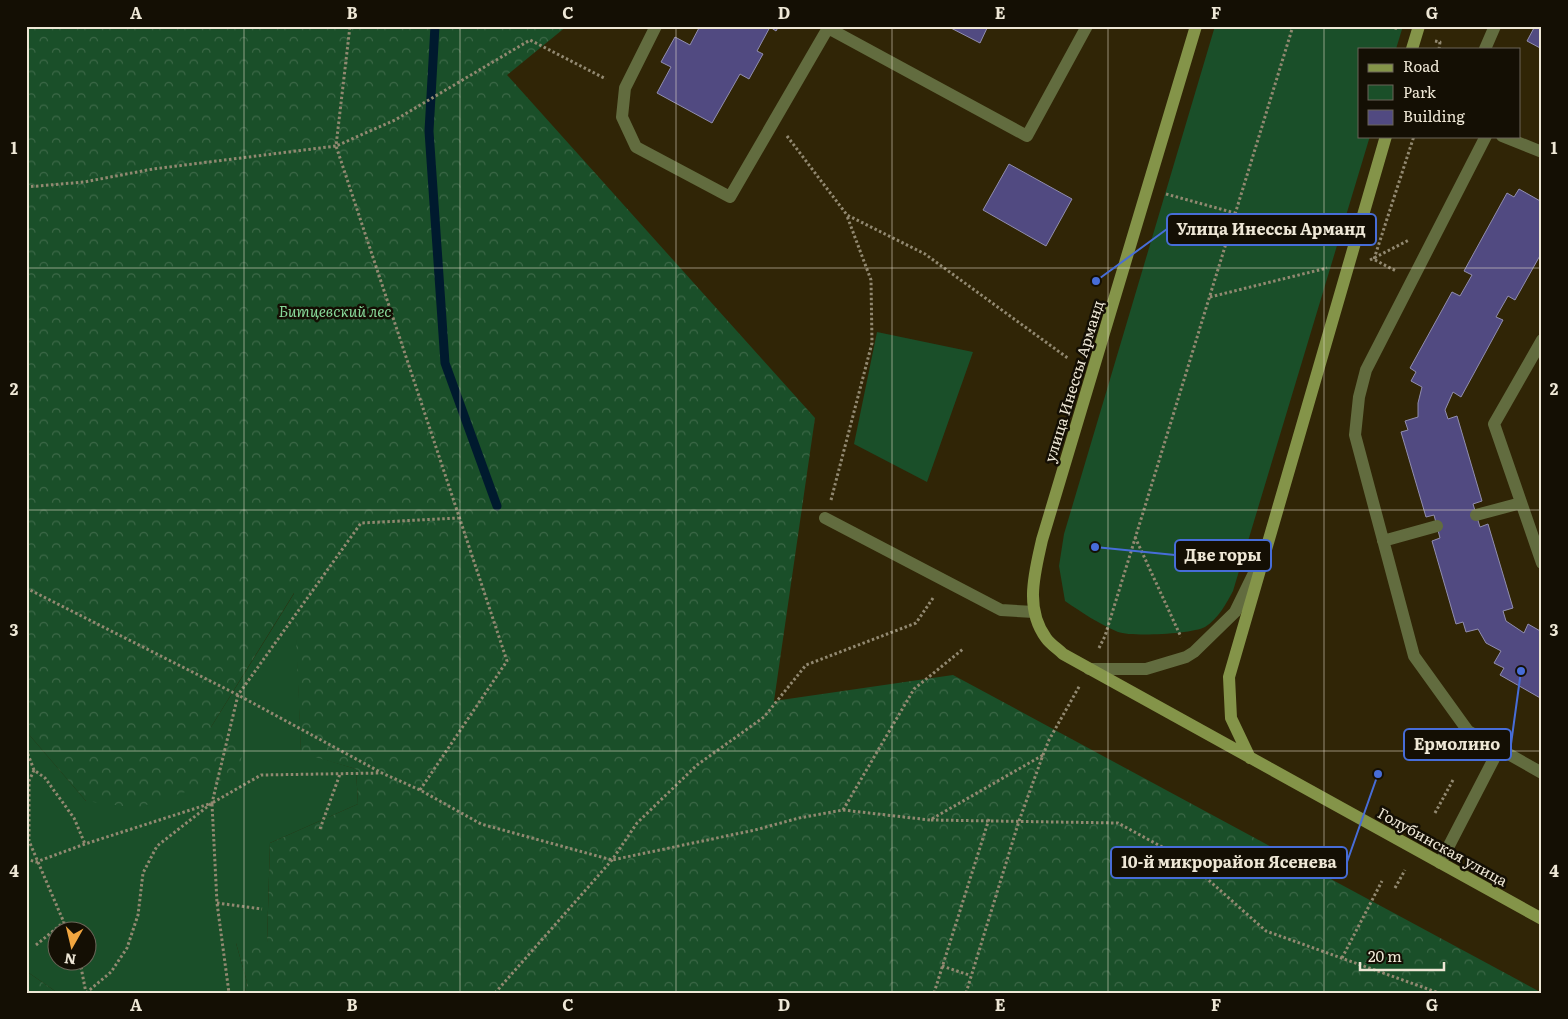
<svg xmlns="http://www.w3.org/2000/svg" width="1568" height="1019" font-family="Literata,serif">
  <defs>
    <pattern id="forest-crowns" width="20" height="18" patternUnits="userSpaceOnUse" patternTransform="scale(1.25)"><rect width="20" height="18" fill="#1a4f29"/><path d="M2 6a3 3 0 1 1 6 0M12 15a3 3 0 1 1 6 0" fill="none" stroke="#3c6847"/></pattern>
  </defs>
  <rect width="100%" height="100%" fill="#302506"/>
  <!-- green -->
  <path fill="#1a4f29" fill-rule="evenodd" d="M1215,26H1403L1396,49H1359V136H1370L1233,591C1226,604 1218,619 1205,627C1192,634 1132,637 1118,632C1099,624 1081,612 1065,601L1059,566L1064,534Z
    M877,332L973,352L927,482L854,444Z
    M295,592L301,752L356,769L358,804L270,843L267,943H236L247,982L245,993H58L26,971V933L28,928L26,923V731L86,801L211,727ZM58,932H88V962H58Z"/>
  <!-- forest -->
  <path fill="url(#forest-crowns)" d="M26,26H567L507,75L815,418L774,701L953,675L1542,993H245L247,982L236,943H267L270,843L358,804L356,769L301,753L294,593L211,727L245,744L237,775L137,808L86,801L26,731Z
    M26,971L58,993H26Z"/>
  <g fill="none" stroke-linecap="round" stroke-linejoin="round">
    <!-- stream -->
    <path stroke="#001a2e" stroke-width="9" d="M435,26L429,131L445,363L497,506"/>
  </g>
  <!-- building -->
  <path fill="#514a81" stroke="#918eaf" d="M700,26H779L776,31L770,27L757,51L763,54L749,79L740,74L712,123L657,93L671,67L661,62L675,37L690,45Z
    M947,26H988L980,43Z
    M1535,26H1542V49L1527,41Z
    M1009,164L1072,199L1046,246L983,210Z
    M1519,189L1542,202V252L1515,300L1508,296L1496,317L1503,320L1461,397L1453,392L1445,410L1448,419L1457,416L1482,501L1473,504L1480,527L1488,524L1513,608L1503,611L1506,621L1524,633L1528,624L1542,632V699L1500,675L1504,668L1494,663L1501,651L1486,643L1478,629L1466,632L1463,622L1456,624L1432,541L1440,538L1434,515L1426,517L1401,432L1408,430L1405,421L1418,417V403L1422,387L1411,381L1416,372L1410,368L1452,292L1460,296L1472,275L1464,271L1507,193L1514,197Z"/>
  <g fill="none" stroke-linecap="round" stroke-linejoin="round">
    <!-- path -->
    <path stroke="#928971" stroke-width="3" stroke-dasharray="2.5 2.5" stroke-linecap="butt" d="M1390,26L1398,29
      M1435,41L1440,42L1439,49
      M787,136L847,215L925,254L1069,359
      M26,187L84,182L153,169L336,146L350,26
      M1166,194L1235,213
      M1374,259L1414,136
      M1370,260L1409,240
      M1375,260L1396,271
      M1210,297L1327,268
      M831,500L872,343L871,280L847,216
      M1135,537L1181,637
      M26,588L238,695L382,773L420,790L481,824L612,860L755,830L799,818L843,810L930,820L1043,755
      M1099,648L1105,636L1293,26
      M26,749L34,770L45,778L74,818L85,844
      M34,770L29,781V841L68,932
      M420,790L507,661L336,146L395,120L530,40L606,79
      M212,804L217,903L229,993
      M843,810L914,689L963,649
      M1435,813L1453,780
      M931,820L1118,823L1186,860L1266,931L1439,993
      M320,829L340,774
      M26,859L36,862L85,844L212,803L238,695L361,523L458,518
      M1395,888L1405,870
      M217,903L262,909
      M36,945L64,922
      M1342,958L1382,881
      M80,962L86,993
      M942,966L969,975
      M86,993L111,972L127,948L138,915L143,873L157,846L212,803L261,775L381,773
      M495,993L612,860L637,823L697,765L764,717L806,665L916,623L933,598
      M934,993L989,819
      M966,993L1019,821L1043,755L1049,740L1080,685"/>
    <!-- lane -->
    <path stroke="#626c3f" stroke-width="12" d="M656,26L625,88L622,117L636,147L730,197L828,28L1027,136L1087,26
      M1485,49L1495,26
      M1486,136L1366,370L1359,397L1355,435L1414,656L1468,731L1542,773
      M1502,136L1542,152
      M1542,340L1494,424L1542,563
      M1476,515L1521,503
      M825,518L1001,610L1034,612
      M1383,541L1437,526
      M1440,863L1499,749"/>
    <!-- street -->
    <path stroke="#626c3f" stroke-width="12" d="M1089,669H1146L1186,657L1194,652L1235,612L1258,565"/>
    <!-- secondary -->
    <path stroke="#849449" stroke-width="12" d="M1196,26L1042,540C1035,572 1024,608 1046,638C1050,644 1058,649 1063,654L1542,919
      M1412,49L1419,26
      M1250,758L1231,718L1229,677L1386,136"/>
  </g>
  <!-- grid -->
  <path fill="none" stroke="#eee7d6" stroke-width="1" stroke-opacity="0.55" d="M244,26V993M460,26V993M676,26V993M892,26V993M1108,26V993M1324,26V993M26,268H1542M26,510H1542M26,751H1542"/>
  <g text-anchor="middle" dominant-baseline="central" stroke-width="5" stroke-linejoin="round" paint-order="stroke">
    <!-- park labels -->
    <g font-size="15" font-style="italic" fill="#87d798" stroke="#140f04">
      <text x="335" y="310">Битцевский лес</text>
    </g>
    <!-- street labels -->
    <g font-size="15" fill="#eee7d6" stroke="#140f04">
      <text transform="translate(1073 381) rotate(-73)">улица Инессы Арманд</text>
      <text transform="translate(1443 846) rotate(29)">Голубинская улица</text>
    </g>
  </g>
  <!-- callouts -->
  <path fill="none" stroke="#476dd8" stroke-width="2" d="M1096 281L1167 229M1095 547L1175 555M1521 671L1511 744M1378 774L1347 862"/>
  <g fill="#476dd8" stroke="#140f04" stroke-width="2">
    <circle cx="1096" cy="281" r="5"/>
    <circle cx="1095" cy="547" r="5"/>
    <circle cx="1521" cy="671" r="5"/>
    <circle cx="1378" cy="774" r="5"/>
  </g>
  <g fill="#140f04" stroke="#476dd8" stroke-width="2">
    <rect x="1167" y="214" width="209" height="31" rx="5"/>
    <rect x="1175" y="540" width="96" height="31" rx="5"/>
    <rect x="1404" y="729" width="107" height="31" rx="5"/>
    <rect x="1111" y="847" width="236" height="31" rx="5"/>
  </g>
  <g font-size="16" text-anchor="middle" font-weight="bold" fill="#eee7d6">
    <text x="1271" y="235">Улица Инессы Арманд</text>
    <text x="1223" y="561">Две горы</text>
    <text x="1457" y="750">Ермолино</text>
    <text x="1229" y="868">10-й микрорайон Ясенева</text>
  </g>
  <!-- border -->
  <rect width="1568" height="1019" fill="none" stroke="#140f04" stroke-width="55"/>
  <!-- legend -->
  <rect x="1358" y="48" width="162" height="90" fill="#140f04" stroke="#6b6558"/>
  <rect x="1368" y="64" width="25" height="8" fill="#849449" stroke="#6b6558"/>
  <text x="1403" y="72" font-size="15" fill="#eee7d6">Road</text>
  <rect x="1368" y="85" width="25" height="15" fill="#1a4f29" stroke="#6b6558"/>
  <text x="1403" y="98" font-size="15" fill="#eee7d6">Park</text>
  <rect x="1368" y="110" width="25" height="15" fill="#514a81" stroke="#6b6558"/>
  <text x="1403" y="122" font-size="15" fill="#eee7d6">Building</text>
  <!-- north arrow -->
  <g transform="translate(72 946) rotate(188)"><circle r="24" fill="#140f04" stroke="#6b6558"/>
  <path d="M0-4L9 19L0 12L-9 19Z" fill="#f1a640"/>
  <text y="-8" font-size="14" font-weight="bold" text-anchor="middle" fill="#eee7d6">N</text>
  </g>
  <!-- scale -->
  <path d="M1360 962v8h84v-8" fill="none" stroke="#eee7d6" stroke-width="2.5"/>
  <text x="1368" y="962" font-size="15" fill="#eee7d6" stroke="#140f04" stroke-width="4" paint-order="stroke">20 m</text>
  <rect x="28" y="28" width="1512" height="964" fill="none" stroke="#eee7d6" stroke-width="2"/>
  <g font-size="16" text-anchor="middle" font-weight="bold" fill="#eee7d6">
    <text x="136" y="19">A</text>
    <text x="352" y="19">B</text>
    <text x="568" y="19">C</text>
    <text x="784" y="19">D</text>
    <text x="1000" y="19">E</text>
    <text x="1216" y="19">F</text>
    <text x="1432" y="19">G</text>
    <text x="14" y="154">1</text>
    <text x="1554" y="154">1</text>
    <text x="14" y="395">2</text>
    <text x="1554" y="395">2</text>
    <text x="14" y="636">3</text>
    <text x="1554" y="636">3</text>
    <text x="14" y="877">4</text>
    <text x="1554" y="877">4</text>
    <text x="136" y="1011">A</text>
    <text x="352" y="1011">B</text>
    <text x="568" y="1011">C</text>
    <text x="784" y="1011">D</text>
    <text x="1000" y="1011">E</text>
    <text x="1216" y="1011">F</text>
    <text x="1432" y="1011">G</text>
  </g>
</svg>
